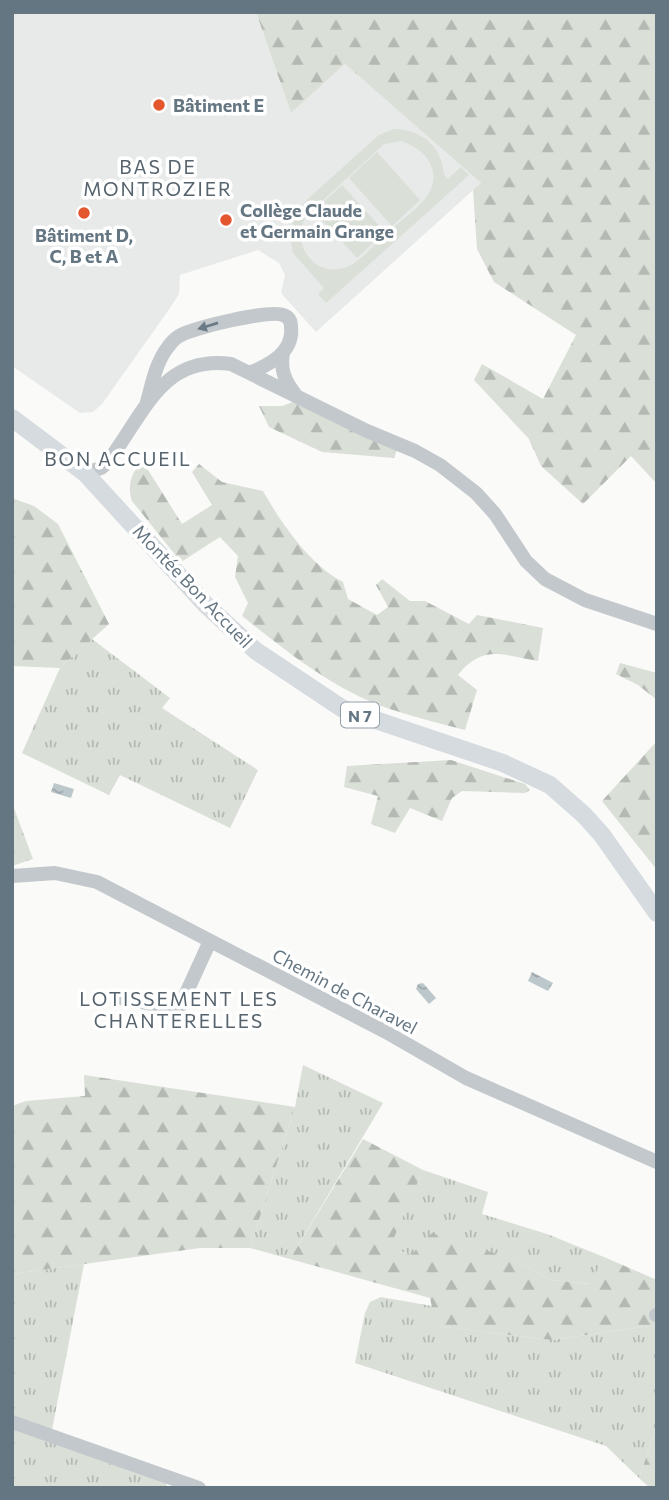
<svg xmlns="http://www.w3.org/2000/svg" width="669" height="1500" font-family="Commissioner,sans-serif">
  <defs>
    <pattern id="grass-tufts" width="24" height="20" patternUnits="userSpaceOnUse" patternTransform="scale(1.75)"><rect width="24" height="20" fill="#dadfd7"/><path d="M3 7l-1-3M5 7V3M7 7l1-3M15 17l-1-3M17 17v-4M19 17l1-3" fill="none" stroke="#b4b9b4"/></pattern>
    <pattern id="forest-firs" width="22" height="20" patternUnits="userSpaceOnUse" patternTransform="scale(1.75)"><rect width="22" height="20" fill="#dadfd7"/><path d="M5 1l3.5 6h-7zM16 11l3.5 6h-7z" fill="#b4b9b4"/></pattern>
    <pattern id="water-ripples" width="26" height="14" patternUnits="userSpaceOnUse" patternTransform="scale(1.75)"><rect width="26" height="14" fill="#bbc7cb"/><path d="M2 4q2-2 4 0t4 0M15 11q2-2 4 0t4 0" fill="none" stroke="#9ca6aa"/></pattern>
  </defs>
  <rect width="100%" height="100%" fill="#fafaf8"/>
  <!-- built -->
  <path fill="#e8e9e9" d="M12,12H256L291,113L345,64L481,183L316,332L281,293L285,275L279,263L258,250L180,275L179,294L170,308L102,404L93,412L80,413L12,366Z"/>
  <!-- grass -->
  <path fill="url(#grass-tufts)" d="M92,639L170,698L162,708L258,770L230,828L120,775L109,795L22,753L60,668Z
    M303,1065L383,1103L290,1259L250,1248L295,1107Z
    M423,1170L488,1192L482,1214L547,1234L604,1257L591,1284L552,1280L513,1259L411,1255L389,1247Z
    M84,1264L52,1430L12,1418V1274Z
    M381,1297L432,1306L437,1326L551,1340L657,1325V1426L639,1478L606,1446L355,1363L365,1313L370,1302Z
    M12,1426L164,1479L168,1488H12Z"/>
  <!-- forest -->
  <path fill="url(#forest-firs)" d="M256,12H657V484L631,456L583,504L541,466L529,439L474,380L482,364L543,399L576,335L494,282L477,249L473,190L481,183L345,64L291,113Z
    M293,402L397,450L394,458L322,452L269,427L259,406H282Z
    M143,462L182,524L212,505L192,472L199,464L222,482L263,491C281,523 310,565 343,582L348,599L377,615L388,607L376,585L382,579L410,601H425L469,624L477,615L543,628L538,661C503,655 483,644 458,675L477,690L465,730C439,723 413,717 387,708C333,689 286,651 242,616L248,603L235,577L238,556L220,537L181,562L132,501C127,487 131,471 143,462Z
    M12,498L34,506L58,524L109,624L60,668L12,666Z
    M620,663L657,673V700L638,685L616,674Z
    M657,741V870L602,801Z
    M451,760L525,784L530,790L525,793L462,791L452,798L442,821L410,808L395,833L371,824L378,796L344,787L347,766Z
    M12,803L33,859L12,866Z
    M84,1075L295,1107L250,1248H200L12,1274V1106L26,1101L85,1096Z
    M363,1139L423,1170L390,1247L411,1255L432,1233L513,1259L552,1280L590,1284L604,1257L657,1280V1325L551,1340L436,1326L430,1298L290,1259Z
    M657,1426V1488H650L639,1478Z"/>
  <!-- garden -->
  <path fill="#dadfd7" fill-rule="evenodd" d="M394,129C416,130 436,140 442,164C444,171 442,173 448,179L461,167L469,175L326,303L318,294L324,288L293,253L291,241L293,222L300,207L311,196L379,135ZM401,141C427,149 445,173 425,199C414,212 397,224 384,235C374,245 360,262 347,267C314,279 290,244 306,216L384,144Z
    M377,152L420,200L392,226L349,178Z
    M342,185L385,232L357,258L314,211Z"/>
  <!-- water -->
  <path fill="url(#water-ripples)" d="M54,783L74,789L71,798L51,792Z
    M532,972L553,983L548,991L528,981Z
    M423,983L436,998L429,1004L416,989L418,984Z"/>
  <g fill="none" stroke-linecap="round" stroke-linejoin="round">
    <!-- minor -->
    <path stroke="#c3c8cc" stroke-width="14" d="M283,353C280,370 285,381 295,394
      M147,402C152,384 156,362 168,347C170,344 176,338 179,336C192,328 271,309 283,315C289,317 291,321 291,327C294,352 270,364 252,372
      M85,473C90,471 96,470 101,468C109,463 115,451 121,443C150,399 171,356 231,364L367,431L415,451L440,465L476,493L495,514L526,561L545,579L585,600L657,624
      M12,876L55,873L97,882L386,1032L466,1078L657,1162
      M121,998L179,1009L210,941
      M656,1315H657
      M12,1422L199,1488"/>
    <!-- major -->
    <path stroke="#d6dbdf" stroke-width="18" d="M12,418L85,473L206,605L256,651L343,709L503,763L550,785L584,815L602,835L657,913"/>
  </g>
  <!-- one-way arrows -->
  <defs><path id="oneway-solid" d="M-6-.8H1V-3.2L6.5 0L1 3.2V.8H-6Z" transform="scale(1.75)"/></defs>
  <use fill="#6a7a87" href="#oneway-solid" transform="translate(208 326) rotate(163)"/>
  <!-- markers -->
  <g fill="#e4572e" stroke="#fff" stroke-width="2.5">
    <circle cx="159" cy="105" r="7"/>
    <circle cx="84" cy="213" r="7"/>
    <circle cx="226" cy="220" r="7"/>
  </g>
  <g text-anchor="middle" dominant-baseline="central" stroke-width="7" stroke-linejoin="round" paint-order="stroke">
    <!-- shield labels -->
    <rect fill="#fff" stroke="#939fa8" stroke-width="2" x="341" y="702.5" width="38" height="25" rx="5"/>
    <g font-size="16" font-weight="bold" fill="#657683">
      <text x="360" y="715">N 7</text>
    </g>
    <!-- poi labels -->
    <g font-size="18" font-weight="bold" fill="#657683" stroke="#fff" text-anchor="start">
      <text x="173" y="105">Bâtiment E</text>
      <text x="240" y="210">Collège Claude<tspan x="240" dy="21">et Germain Grange</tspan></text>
      <text x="84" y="235" text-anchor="middle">Bâtiment D,<tspan x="84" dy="21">C, B et A</tspan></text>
    </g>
    <!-- street labels -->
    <g font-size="18" fill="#657683" stroke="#fff">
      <text transform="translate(193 586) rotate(46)">Montée Bon Accueil</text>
      <text transform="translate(345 991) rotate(28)">Chemin de Charavel</text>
    </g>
    <!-- neighbourhood labels -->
    <g font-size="19" letter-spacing="2" fill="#57646e" stroke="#fff">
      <text x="158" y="166">BAS DE<tspan x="158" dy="22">MONTROZIER</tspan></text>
      <text x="118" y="458">BON ACCUEIL</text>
      <text x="179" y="998">LOTISSEMENT LES<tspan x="179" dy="22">CHANTERELLES</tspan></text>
    </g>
  </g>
  <!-- border -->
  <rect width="669" height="1500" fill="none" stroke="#657683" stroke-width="28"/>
</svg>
